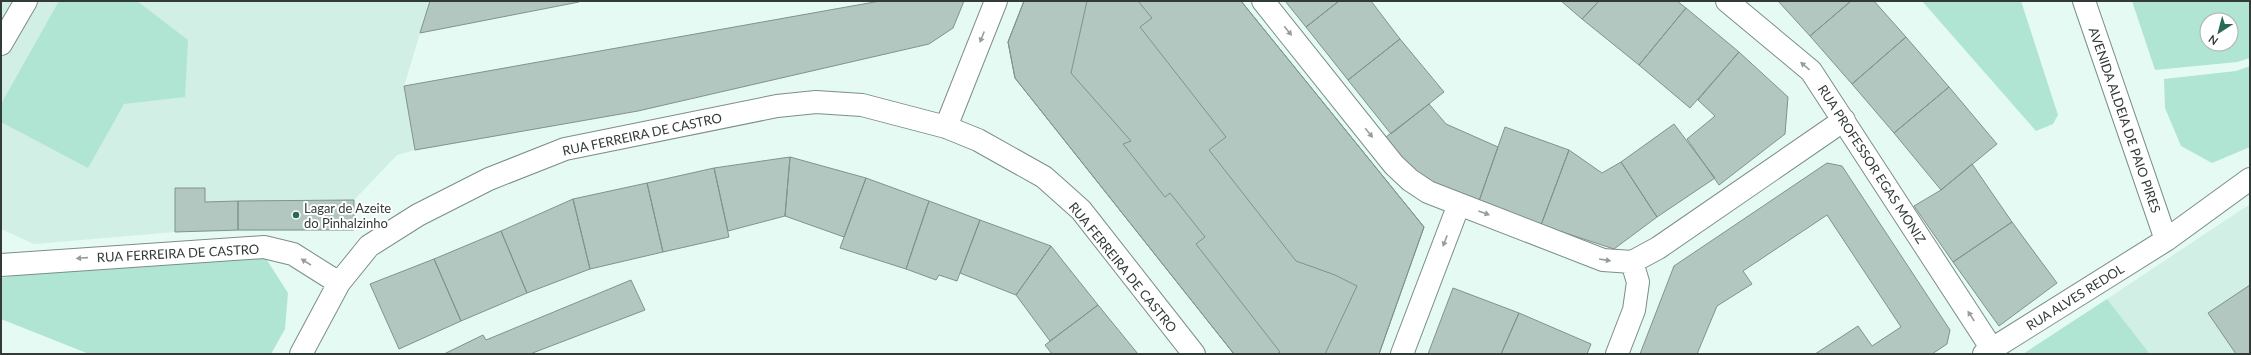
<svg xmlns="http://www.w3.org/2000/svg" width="2251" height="355" font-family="Lato,sans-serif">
  <rect width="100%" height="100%" fill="#e5faf2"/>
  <!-- built -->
  <path fill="#d1efe4" d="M1,1H430L404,86L415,150L397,155L354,200V230L175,232L34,244L1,229Z
    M2250,204V354H2150L2107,299Z"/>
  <!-- green -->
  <path fill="#b1e5d3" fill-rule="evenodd" d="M59,1H137L188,40L185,97L124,104L88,168L1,122V104Z
    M1922,1H2021L2058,115L2053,124L2036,131Z
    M2132,1H2250V58L2237,62L2155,70ZM2207,20H2231V44H2207Z
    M2250,66V147L2212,163L2181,146L2165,108L2164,79L2236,71Z
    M265,257L288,293L285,329L271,354H89L1,319V278L102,260Z
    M2107,299L2150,354H2023Z"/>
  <!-- building -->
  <path fill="#b2c7bf" stroke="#80938c" d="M430,1H578L579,2L420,33Z
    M880,1H964L953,28L929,44L638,111L415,150L404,86Z
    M1024,1H1087L1071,73L1131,141L1123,144L1165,197L1170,193L1205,237L1196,244L1280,352L1277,354H1234L1015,78L1008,42Z
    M1024,1H1241L1424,227L1379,354H1234L1015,78L1008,42Z
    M1138,1H1241L1424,227L1379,354H1325L1357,286L1335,275L1296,261L1209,150L1226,137L1140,27L1152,18Z
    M1285,1H1339L1306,27Z
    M1339,1H1371L1400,39L1348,80L1306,27Z
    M1561,1H1599L1582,19Z
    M1599,1H1677L1686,8L1639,65L1582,19Z
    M1778,1H1851L1810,36Z
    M1851,1H1874L1906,37L1852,84L1810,36Z
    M1686,8L1739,52L1690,108L1639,65Z
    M1906,37L1949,87L1894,133L1852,84Z
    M1400,39L1444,92L1391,134L1348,80Z
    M1739,52L1788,97L1785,134L1719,185L1687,139L1715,116L1698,100Z
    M1949,87L1997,144L1941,190L1894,133Z
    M1429,104L1446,124L1498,147L1479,201L1416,175L1382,140Z
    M1674,124L1715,178L1657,217L1621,162Z
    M1505,127L1569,150L1541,225L1479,201Z
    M1569,150L1602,173L1621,162L1657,217L1614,249L1541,225Z
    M790,157L785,216L728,231L714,168Z
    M790,157L866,178L844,237L785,216Z
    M1827,163L1842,166L1950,330L1947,344L1932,354H1815L1858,326L1872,346L1901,327L1827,215L1743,271L1752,284L1717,306L1697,354H1640L1674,266Z
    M1972,164L2012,222L1953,262L1914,206L1941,190Z
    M714,168L729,237L663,252L647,183Z
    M866,178L929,201L906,269L840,248Z
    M647,183L663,252L590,269L573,199Z
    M175,188H205V202L238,201V230L175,232Z
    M573,199L590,269L527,293L501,231Z
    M354,200V230H238V201Z
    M929,201L980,220L957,281L939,275L936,280L906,269Z
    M980,220L1051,246L1016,295L960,273Z
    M2012,222L2057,283L1999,326L1953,262Z
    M501,231L527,293L461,321L434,259Z
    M1051,246L1098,305L1050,341L1016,295Z
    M434,259L461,321L399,349L370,284Z
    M631,280L645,310L530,354H444L483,335L486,340Z
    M2250,285V354H2236L2208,313Z
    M1453,288L1519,313L1501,354H1428Z
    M1098,305L1138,354H1052L1045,345Z
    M1519,313L1591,344L1587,354H1501Z"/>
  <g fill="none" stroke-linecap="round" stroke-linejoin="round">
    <defs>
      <path id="minor" d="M1263,1L1394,165L1410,180L1428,192L1603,260L1632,262L1658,248L1844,120
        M1727,1L1811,71L1992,349
        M2084,1L2166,240
        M1,44L26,1
        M946,127L996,1
        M1,265L264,247L293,254L339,283
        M301,354L339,283L369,246L418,215L489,179L565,149L777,106L816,102L862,105L946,127L978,140L1044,177L1081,210L1194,354
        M1402,354L1459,204
        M1617,354L1634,310L1638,282L1632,262
        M1984,354L2166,240L2250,179"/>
    </defs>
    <!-- minor casing -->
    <use href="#minor" stroke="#7b8e87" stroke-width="24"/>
    <!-- minor -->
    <use href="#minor" stroke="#fff" stroke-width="22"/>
  </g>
  <!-- one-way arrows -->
  <defs><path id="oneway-solid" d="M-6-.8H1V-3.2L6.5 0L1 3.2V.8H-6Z"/></defs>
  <g fill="#989d9c">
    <use href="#oneway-solid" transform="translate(1288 31) rotate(51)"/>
    <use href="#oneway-solid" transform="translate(982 37) rotate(112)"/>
    <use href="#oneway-solid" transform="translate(1805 66) rotate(-140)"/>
    <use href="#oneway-solid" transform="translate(1369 133) rotate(51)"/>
    <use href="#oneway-solid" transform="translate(1484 213) rotate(20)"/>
    <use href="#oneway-solid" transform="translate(1445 241) rotate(111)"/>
    <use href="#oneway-solid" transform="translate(82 258) rotate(176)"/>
    <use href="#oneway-solid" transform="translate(1605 260) rotate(9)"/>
    <use href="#oneway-solid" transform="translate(306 262) rotate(-148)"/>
    <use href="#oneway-solid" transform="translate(1971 316) rotate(-123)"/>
  </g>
  <!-- markers -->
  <circle fill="#296956" stroke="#fff" stroke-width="1.5" cx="296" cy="215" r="4"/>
  <g text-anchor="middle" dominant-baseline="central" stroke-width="4" stroke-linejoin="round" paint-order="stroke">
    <!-- street labels -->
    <g font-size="13" fill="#323b38" stroke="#fff">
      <text transform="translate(2125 120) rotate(71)">AVENIDA ALDEIA DE PAIO PIRES</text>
      <text transform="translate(642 134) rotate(-12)">RUA FERREIRA DE CASTRO</text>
      <text transform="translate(1872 164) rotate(57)">RUA PROFESSOR EGAS MONIZ</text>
      <text transform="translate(178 253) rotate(-3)">RUA FERREIRA DE CASTRO</text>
      <text transform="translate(1123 267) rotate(51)">RUA FERREIRA DE CASTRO</text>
      <text transform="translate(2075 297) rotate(-32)">RUA ALVES REDOL</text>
    </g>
    <!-- poi labels -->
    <g font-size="13" fill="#323b38" stroke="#fff" text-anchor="start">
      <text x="304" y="208">Lagar de Azeite<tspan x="304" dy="15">do Pinhalzinho</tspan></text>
    </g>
  </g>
  <!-- border -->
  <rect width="2251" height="355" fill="none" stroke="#323b38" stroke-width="4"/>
  <!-- north arrow -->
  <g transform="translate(2219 32) rotate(216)"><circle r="19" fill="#ffffff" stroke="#adb1af"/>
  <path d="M0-3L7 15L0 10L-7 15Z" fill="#296956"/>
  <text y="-6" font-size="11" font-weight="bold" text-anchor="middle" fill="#323b38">N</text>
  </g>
</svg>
